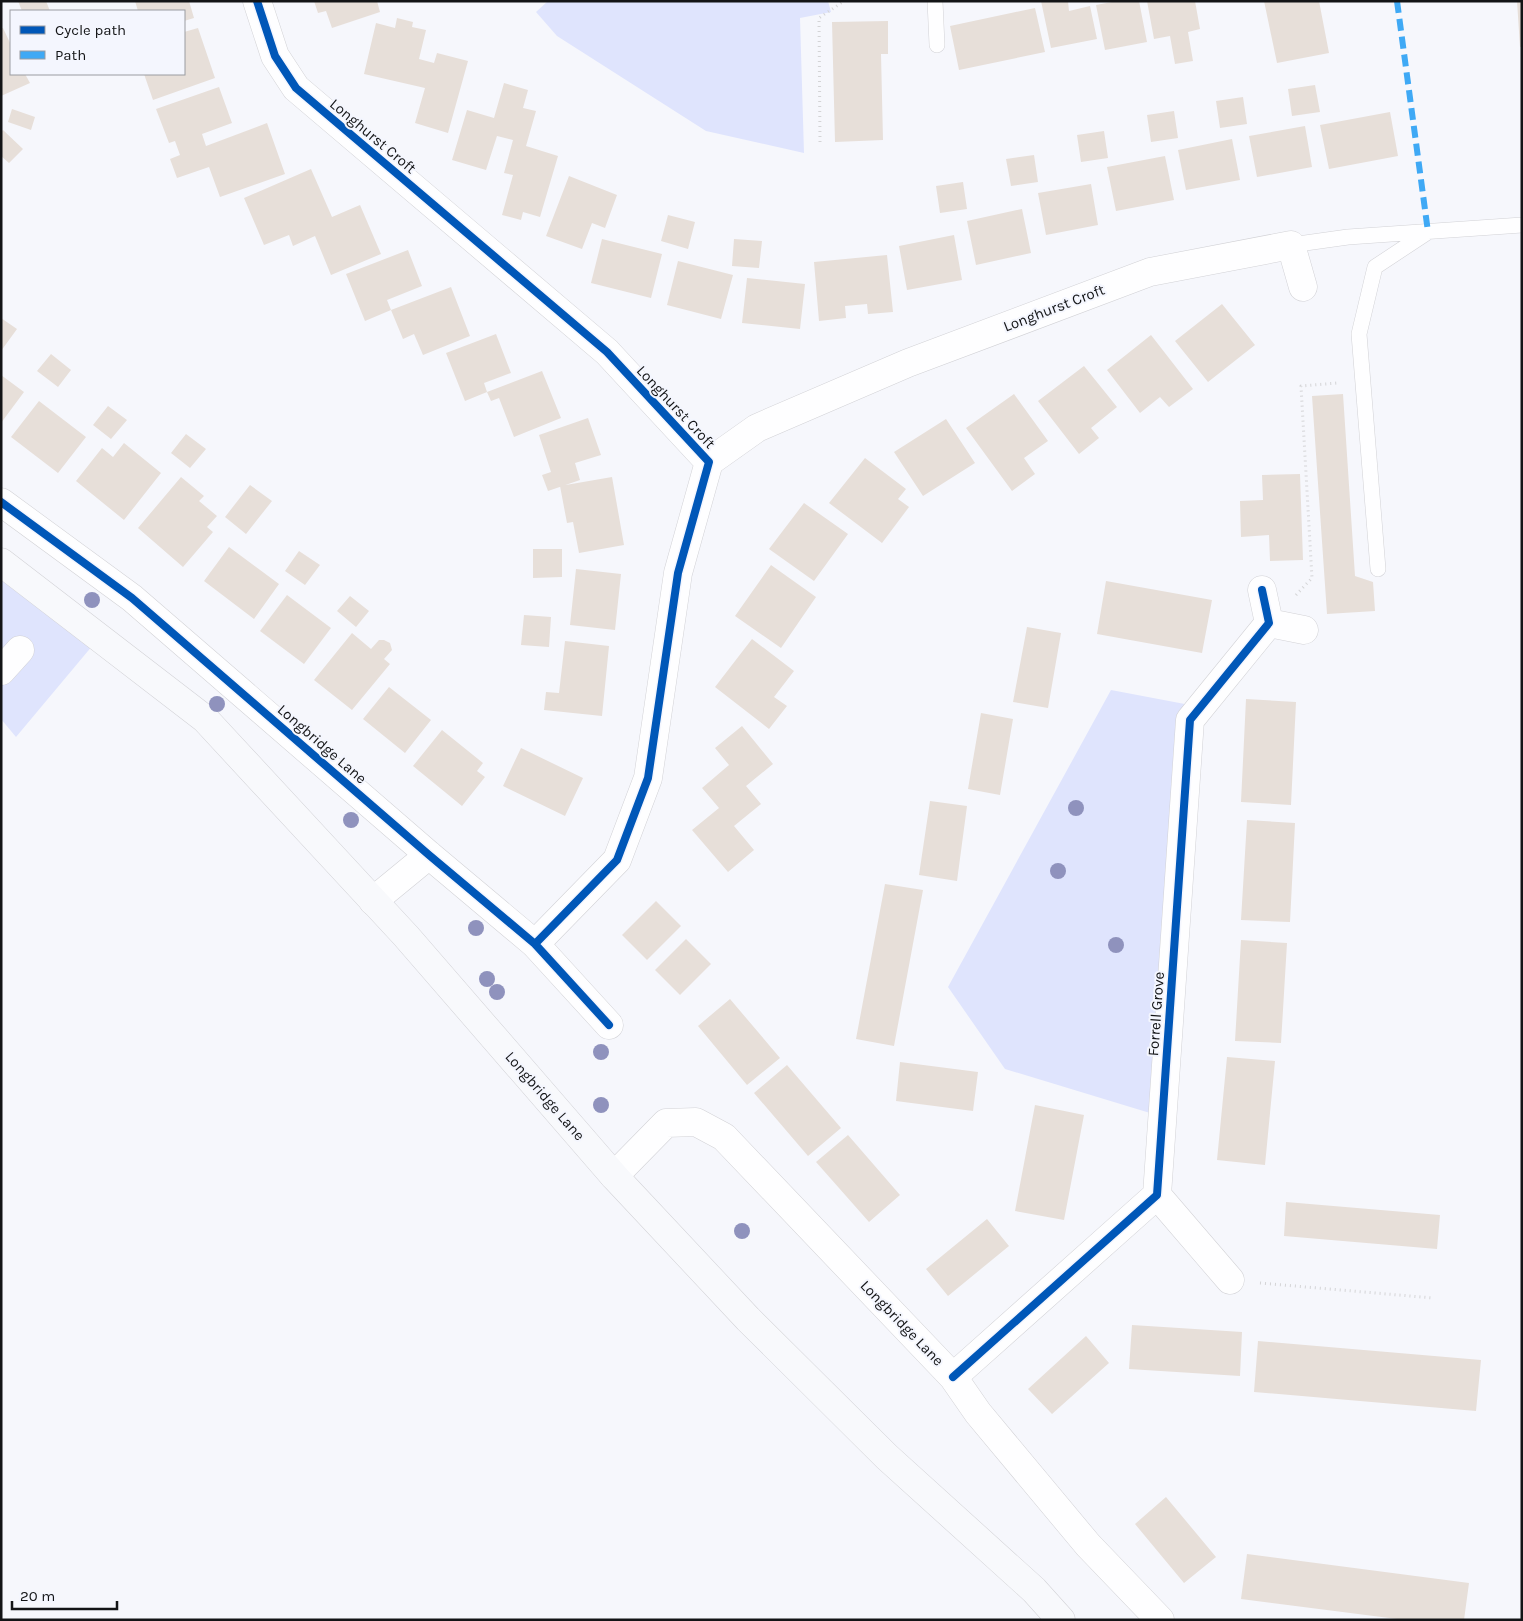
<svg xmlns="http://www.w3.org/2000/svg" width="1523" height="1621" font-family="Karla,sans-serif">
  <rect width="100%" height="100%" fill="#f6f7fc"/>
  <!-- green -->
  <path fill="#dfe4fd" d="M548,1H828L831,12L800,18L804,153L706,131L557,36L536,12Z
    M1,577L93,645L16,737L1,719Z
    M1111,690L1190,705L1150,1113L1005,1069L948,987Z"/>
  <!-- building -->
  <path fill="#e7dfd9" d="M18,1H46L50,11H22Z
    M135,1H189L194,18L184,21V11H138Z
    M314,1H377L380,12L332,28L326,11L318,13Z
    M1041,1H1068L1069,11L1090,6L1097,39L1051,48Z
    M1117,1H1139L1147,42L1105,50L1096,5Z
    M1147,1H1195L1200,29L1188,32L1193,61L1175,64L1170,36L1154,39Z
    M1264,1H1319L1329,53L1277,63Z
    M1517,1H1522V47H1520Z
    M1035,8L1045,52L959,70L950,26Z
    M397,18L413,22L412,27L426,30L419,59L434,63L437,53L468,61L448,133L415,123L425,88L364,74L376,23L395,28Z
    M888,21V54H881L883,140L835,142L832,22Z
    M1,28H3L11,45V74H25L30,83L1,96Z
    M198,28L215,78L153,100L144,74H184V32Z
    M504,83L528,90L523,108L536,111L526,146L558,156L540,217L523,212L521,220L502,215L513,175L504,173L513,140L497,136L486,170L452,160L467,110L494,118Z
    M1315,85L1320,112L1292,116L1288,89Z
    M219,87L232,123L202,134L206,146L267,123L285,174L220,197L209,167L177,178L170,159L180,155L175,141L169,143L156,109Z
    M1243,97L1247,124L1220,128L1216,101Z
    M12,109L35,117L31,130L8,122Z
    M1174,111L1178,138L1151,142L1147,115Z
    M1390,112L1398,156L1329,169L1320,125Z
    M1305,126L1312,167L1257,177L1249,136Z
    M3,130L23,149L9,163L1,156V132Z
    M1104,131L1108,158L1081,162L1077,135Z
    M1232,139L1240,180L1186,190L1178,150Z
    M1034,155L1038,182L1011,186L1006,159Z
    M1165,156L1174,200L1116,211L1107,167Z
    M311,169L332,217L360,205L381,254L331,275L315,236L293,246L289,235L264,245L244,198Z
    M569,176L617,195L605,228L592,223L582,249L546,236Z
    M963,182L967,209L940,213L936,186Z
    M1091,184L1098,225L1046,235L1038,193Z
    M1022,209L1031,253L976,265L967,221Z
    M668,215L695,222L688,249L661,241Z
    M954,235L962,280L907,290L899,246Z
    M602,239L662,254L651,298L591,283Z
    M734,239L762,241L759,268L732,266Z
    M408,250L422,286L387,300L391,310L365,321L346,274Z
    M887,255L893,312L868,314L867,304L845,306L846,318L819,321L814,262Z
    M678,261L733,275L721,319L667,305Z
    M747,278L805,284L800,329L742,323Z
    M451,287L470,336L423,355L414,334L403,339L391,310Z
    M1222,304L1255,345L1208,382L1175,341Z
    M1,318L17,329L1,351Z
    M496,334L511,373L484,383L487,392L465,401L446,353Z
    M1151,335L1193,389L1169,407L1160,397L1140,413L1107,370Z
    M51,354L71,370L58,387L37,371Z
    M1084,366L1117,407L1091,428L1099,438L1079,454L1038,401Z
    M542,371L561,418L514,437L499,398L491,401L487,392Z
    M1,375L24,392L1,423Z
    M1014,394L1048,441L1024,458L1035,474L1012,491L966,428Z
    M1343,394L1355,576L1373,582L1375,611L1327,614L1312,396Z
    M39,401L86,437L58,473L11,437Z
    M108,406L127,420L111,439L93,425Z
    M588,418L601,455L575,463L580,480L548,491L542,475L551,472L539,435Z
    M946,419L975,463L923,496L894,452Z
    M186,434L206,449L190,468L171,453Z
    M124,443L161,473L124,520L76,481L102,448L113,457Z
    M865,458L906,489L898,499L909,507L882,543L829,503Z
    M1300,474L1303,560L1270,561L1269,535L1241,537L1240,501L1263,500L1262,475Z
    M181,477L204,496L199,501L217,516L207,527L213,532L183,567L138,528Z
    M612,477L624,545L579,553L573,522L567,523L560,486Z
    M250,485L272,501L246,534L225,517Z
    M804,503L848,534L814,581L769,549Z
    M229,547L279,584L254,619L204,581Z
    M533,549H562V577L533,578Z
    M299,551L320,565L305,585L285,571Z
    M771,565L816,597L781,648L735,616Z
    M576,569L621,574L615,630L570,625Z
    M1106,581L1212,600L1202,653L1097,634Z
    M287,595L331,628L304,664L260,631Z
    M350,596L369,611L356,627L337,611Z
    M524,615L551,617L549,647L521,645Z
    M1027,627L1061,633L1048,708L1013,702Z
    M352,633L371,649L379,640H384L390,643L392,650L384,659L390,664L352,710L314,680Z
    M752,639L794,671L774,697L787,706L769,729L715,687Z
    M565,641L609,646L602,716L544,710L546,692L559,693Z
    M389,687L431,720L405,753L363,719Z
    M1246,699L1296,702L1291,805L1241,802Z
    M981,713L1013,719L1000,795L968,789Z
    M742,726L773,764L746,786L761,804L734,826L754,850L728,872L692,830L719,808L702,788L729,765L715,748Z
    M442,730L483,763L477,771L485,777L462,806L413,766Z
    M521,748L583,778L565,816L503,786Z
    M930,801L967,806L957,881L919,875Z
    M1247,820L1295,823L1290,922L1241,920Z
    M885,884L923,890L894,1046L856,1039Z
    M656,901L681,926L647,960L622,935Z
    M686,939L711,964L680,995L655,970Z
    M1241,940L1287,943L1281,1043L1235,1041Z
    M730,999L780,1058L747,1085L698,1026Z
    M1227,1057L1275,1061L1265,1165L1217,1160Z
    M900,1062L978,1072L973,1111L896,1101Z
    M787,1065L841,1128L808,1156L754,1093Z
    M1035,1105L1084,1115L1064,1220L1015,1211Z
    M848,1135L900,1195L869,1222L816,1162Z
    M1286,1202L1440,1215L1437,1249L1284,1236Z
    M987,1219L1009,1246L948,1296L926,1269Z
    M1132,1325L1242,1332L1240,1376L1129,1369Z
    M1086,1336L1109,1363L1052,1414L1028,1389Z
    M1258,1341L1481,1360L1476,1411L1254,1392Z
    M1166,1497L1216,1557L1184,1583L1135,1524Z
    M1247,1554L1469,1583L1464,1620H1405L1241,1599Z"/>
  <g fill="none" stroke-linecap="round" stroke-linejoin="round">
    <defs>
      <path id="service" d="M935,1L937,45
        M1291,245L1348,237L1522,225
        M1378,569L1359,334L1375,267L1428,232"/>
      <path id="minor" d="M257,1L275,56L296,88L607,352L709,462L678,573L648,778L617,860L535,944
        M709,462L757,428L908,363L1150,272L1291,245L1303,287
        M1,502L132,598L429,855L535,944L609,1025
        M1269,623L1304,630
        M1,671L20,650
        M373,901L429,855
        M614,1176L666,1123L696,1122L724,1137L953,1377L978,1413L1088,1545L1160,1620
        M1157,1195L1230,1280
        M953,1377L1157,1195L1190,720L1269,623L1262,590"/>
      <path id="secondary" d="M1,562L205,719L406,936L614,1176L748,1319L887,1457L1034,1590L1061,1620"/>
    </defs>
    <!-- service casing -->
    <use href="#service" stroke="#d2d2d6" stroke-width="16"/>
    <!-- minor casing -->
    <use href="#minor" stroke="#d2d2d6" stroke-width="29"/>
    <!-- secondary casing -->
    <use href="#secondary" stroke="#d2d2d6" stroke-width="29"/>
    <!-- path -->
    <path stroke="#d4d4d6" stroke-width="3" stroke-dasharray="1 4" stroke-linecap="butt" d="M820,142L819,18L844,1
      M1296,595L1312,578L1301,386L1337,383
      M1260,1283L1433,1298"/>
    <!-- service -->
    <use href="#service" stroke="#fefeff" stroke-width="15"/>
    <!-- minor -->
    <use href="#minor" stroke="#fefeff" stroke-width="28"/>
    <!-- secondary -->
    <use href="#secondary" stroke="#f8f9fc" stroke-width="28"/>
    <!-- quiet -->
    <path stroke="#3fa9f5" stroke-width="6" stroke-dasharray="12 6" stroke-linecap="butt" d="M1397,1L1428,232"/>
    <defs>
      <path id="cycleway" d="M257,1L275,56L296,88L607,352L709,462L678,573L648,778L617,860L535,944
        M1,502L132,598L429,855L535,944L609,1025
        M953,1377L1157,1195L1190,720L1269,623L1262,590"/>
    </defs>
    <!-- cycleway casing -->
    <use href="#cycleway" stroke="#f4f6fe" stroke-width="11"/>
    <!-- cycleway -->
    <use href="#cycleway" stroke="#0057b8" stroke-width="8"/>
  </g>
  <!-- trees -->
  <g fill="#8f92bd">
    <circle cx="92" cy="600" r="8"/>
    <circle cx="217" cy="704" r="8"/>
    <circle cx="1076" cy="808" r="8"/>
    <circle cx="351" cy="820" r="8"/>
    <circle cx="1058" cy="871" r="8"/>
    <circle cx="476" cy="928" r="8"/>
    <circle cx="1116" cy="945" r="8"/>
    <circle cx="487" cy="979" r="8"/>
    <circle cx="497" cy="992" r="8"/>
    <circle cx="601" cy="1052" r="8"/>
    <circle cx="601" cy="1105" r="8"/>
    <circle cx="742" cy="1231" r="8"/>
  </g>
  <g text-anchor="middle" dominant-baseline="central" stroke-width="4" stroke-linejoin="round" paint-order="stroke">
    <!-- street labels -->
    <g font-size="15" fill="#131416" stroke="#f4f6fe">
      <text transform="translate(373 136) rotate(40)">Longhurst Croft</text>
      <text transform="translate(1054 308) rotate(-21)">Longhurst Croft</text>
      <text transform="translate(676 407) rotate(47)">Longhurst Croft</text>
      <text transform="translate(322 744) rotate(41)">Longbridge Lane</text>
      <text transform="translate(1156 1014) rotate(-86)">Forrell Grove</text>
      <text transform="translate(545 1096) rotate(49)">Longbridge Lane</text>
      <text transform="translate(902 1323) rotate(46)">Longbridge Lane</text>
    </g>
  </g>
  <!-- border -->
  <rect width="1523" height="1621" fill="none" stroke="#131416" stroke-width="5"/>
  <!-- legend -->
  <rect x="10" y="10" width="175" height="65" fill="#f4f6fe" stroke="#9a9ca1"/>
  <rect x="20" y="26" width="25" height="8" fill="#0057b8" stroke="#9a9ca1"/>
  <text x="55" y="35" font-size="15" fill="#131416">Cycle path</text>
  <rect x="20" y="51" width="25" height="8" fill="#3fa9f5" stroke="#9a9ca1"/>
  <text x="55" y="60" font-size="15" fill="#131416">Path</text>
  <!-- scale -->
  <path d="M12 1601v8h105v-8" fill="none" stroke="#131416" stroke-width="2.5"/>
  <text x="20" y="1601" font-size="15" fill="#131416" stroke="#f4f6fe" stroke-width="4" paint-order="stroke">20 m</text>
</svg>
